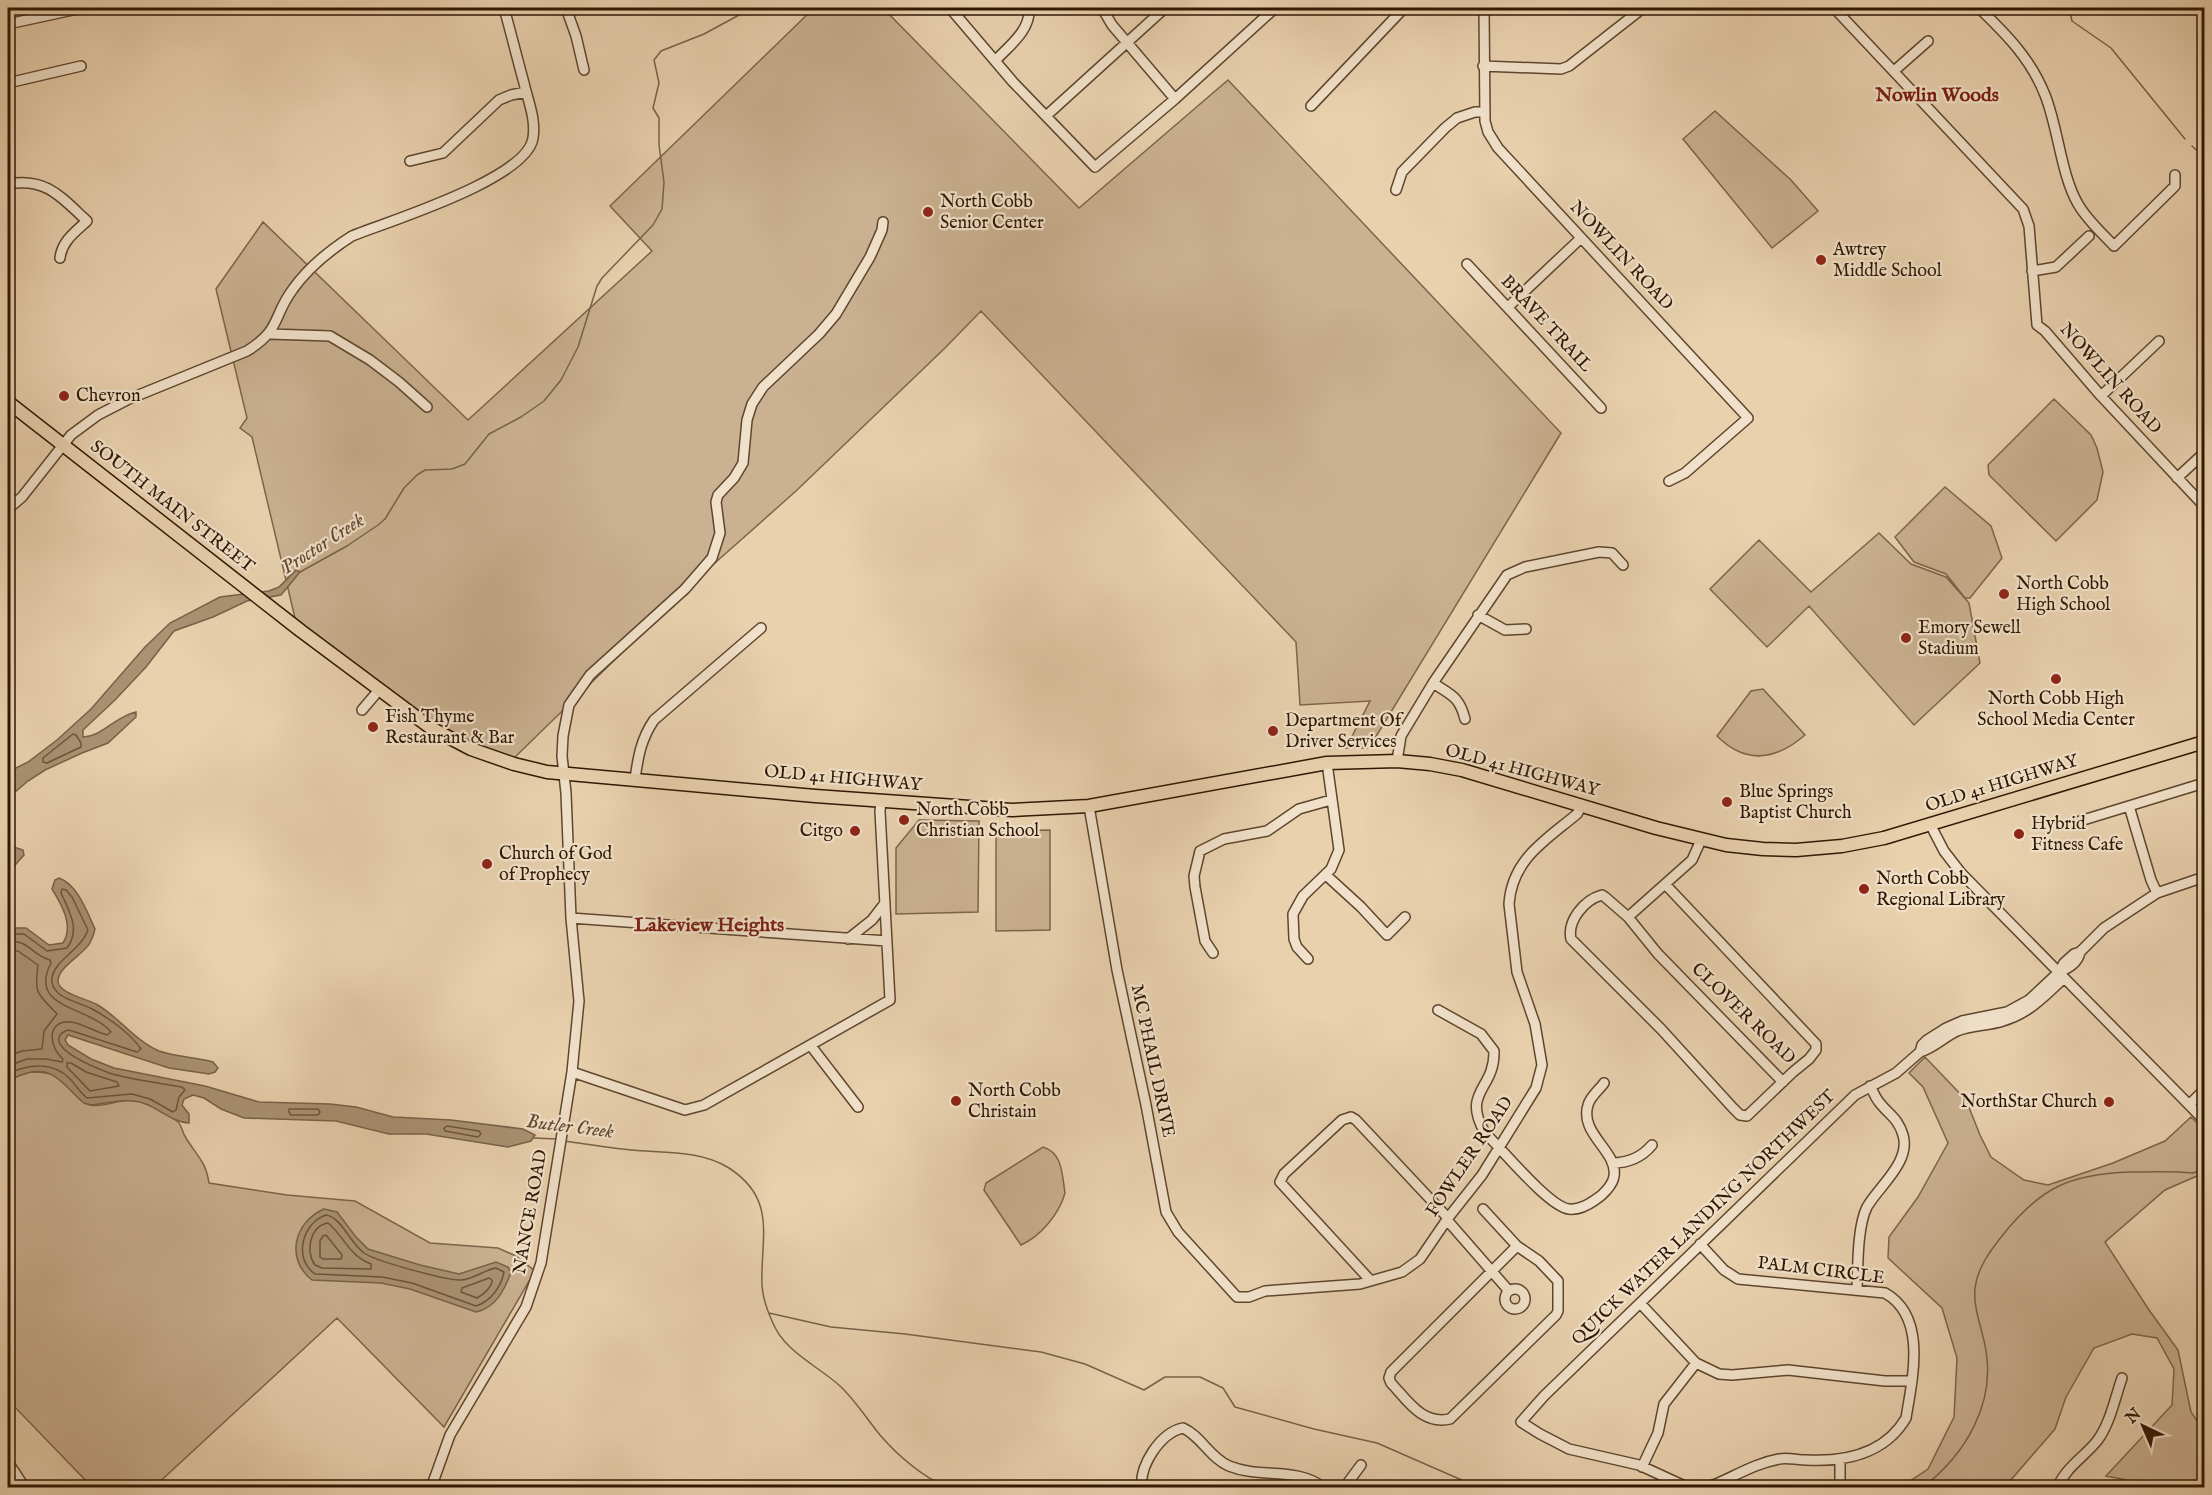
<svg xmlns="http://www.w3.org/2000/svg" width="2212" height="1495" font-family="'IM FELL English',serif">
  <rect width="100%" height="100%" fill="#e9d1ae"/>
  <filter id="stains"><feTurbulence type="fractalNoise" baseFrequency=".00333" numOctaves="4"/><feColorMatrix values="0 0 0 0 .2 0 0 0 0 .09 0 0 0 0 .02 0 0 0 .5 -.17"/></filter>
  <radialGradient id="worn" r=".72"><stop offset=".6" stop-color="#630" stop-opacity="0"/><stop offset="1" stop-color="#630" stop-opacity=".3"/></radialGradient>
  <!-- green -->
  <path fill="#cab191" stroke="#7d644a" stroke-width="1.5" d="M814,8H883L1079,208L1228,80L1561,433L1369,748H1346L1370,701L1300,705L1296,642L981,311L945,348L796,491L707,570L512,760L458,745L365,680L295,618L252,437L240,428L247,418L216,289L263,222L468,420L652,251L610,206Z
    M1715,111L1791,180L1818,211L1772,248L1683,139Z
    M2054,399L2091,435L2097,448L2103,472L2097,500L2056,541L1989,475L1988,465Z
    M1945,487L1991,526L2002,558L1970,598H1965L1946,574L1914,562L1895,537Z
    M1879,533L1911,564L1946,577L1969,603L1980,663L1914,725L1809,606L1767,647L1710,589L1759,540L1811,592Z
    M1763,689L1805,735C1776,760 1746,765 1717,736L1751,691Z
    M919,820L979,821L978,912L896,914V848Z
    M1050,830V930L996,931V831Z
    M1925,1057L1966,1100L1980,1135L1991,1157L2024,1180L2048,1185L2113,1163L2165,1141L2191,1117L2204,1130V1173L2165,1190L2105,1242L2149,1310L2178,1350L2191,1412L2204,1431V1487H2157L2153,1485L2106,1476L2172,1405L2174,1369L2157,1338L2132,1334L2094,1348L2066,1397L2055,1429L2010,1481L2001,1487H1901L1928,1469L1954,1417L1957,1358L1942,1308L1888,1258L1889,1237L1918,1197L1948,1143L1923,1087L1909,1073Z
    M28,1072C42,1072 56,1072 66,1084C73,1091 79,1102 90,1105C103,1108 119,1099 132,1100C143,1101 170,1114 178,1122C182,1125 182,1133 186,1138C196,1155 206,1161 209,1183L287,1195L355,1201L430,1243L498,1248L516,1256L535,1271L444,1427L337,1318L154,1487H92L8,1400V1084L11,1079Z
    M1043,1147C1063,1153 1062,1175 1065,1193C1059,1214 1041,1236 1021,1245L984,1190L986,1183Z"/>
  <!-- water -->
  <path fill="#aa9274" stroke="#796147" stroke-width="1.5" d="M296,570L300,572L281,595L247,601L213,617L174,631L146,667L115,700L83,730V737C103,736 116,716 136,712V717L108,743L82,753L45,770L28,781L8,798V772L28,762L57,740L91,709L145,647L170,623L220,597L269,591L279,587Z
    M8,845L23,850L24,855L8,873Z
    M59,878C78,885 87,912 95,929C94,934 92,939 90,943C84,954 58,967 58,981C58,993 86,999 96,1004C118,1016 135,1041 159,1051C176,1057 195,1057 213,1062L218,1068L215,1072L209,1074L169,1068L68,1035L65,1040L68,1045L91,1059L114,1068L205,1086L259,1102L330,1104L356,1107L393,1117L451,1120L523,1129L535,1135L531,1141L508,1147L426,1134H389L336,1121L244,1118L221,1109L204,1098L193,1095L184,1099L182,1105L189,1114V1123C172,1122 161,1110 146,1104C128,1097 109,1103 91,1105L84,1103C65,1088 54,1063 24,1074C17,1076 12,1078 8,1084V928H26L49,945L63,943C74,926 62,905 52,889L55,880Z
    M324,1209L337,1212L356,1237L368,1249L420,1265L459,1274L496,1262L508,1267L511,1272C505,1289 496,1308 476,1312L410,1289L381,1283L312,1280C285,1259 294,1222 324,1209Z"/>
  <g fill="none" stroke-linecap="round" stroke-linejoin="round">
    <!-- shore -->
    <path stroke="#6d543c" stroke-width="1.5" d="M73,734L76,735L81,743V747L47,763L43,762V758Z
      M8,934H24L47,951L67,948C81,929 69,911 61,893L62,889L66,890L72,897L88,930C81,950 56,959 52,977C51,983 54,989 58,993C67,1001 81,1003 92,1009C109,1018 131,1034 141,1049L137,1052L69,1030C64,1031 60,1033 59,1038C56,1053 101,1070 112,1074C135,1080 159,1083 182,1087L185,1090L179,1097L176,1110L173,1112L150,1099L132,1094L87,1098C80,1092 77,1087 71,1080C54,1061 28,1064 8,1074
      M8,941C31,941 30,954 50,960L51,963C27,1009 90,1006 111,1032L107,1035C95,1032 84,1024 71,1022C48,1019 47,1045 63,1059L62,1062L46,1059H27L8,1066
      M8,951H18L38,965C34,996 38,993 57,1014L44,1031L42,1049L22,1051L8,1056
      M67,1063H71L86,1072L117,1082L119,1086L90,1091L67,1067Z
      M289,1109H318L320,1112L318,1115H291L289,1112Z
      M447,1126L479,1131L481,1134L478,1137L445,1131L444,1128Z
      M326,1215C342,1218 350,1243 364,1253C375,1261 448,1281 461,1280C474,1279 484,1270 496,1268L504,1272C501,1287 491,1301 476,1306L412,1283L382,1277L315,1274C293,1259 302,1223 326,1215Z
      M328,1223C345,1237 348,1255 371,1264V1269L322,1268L315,1265C305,1252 310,1226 328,1223Z
      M326,1235L342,1255L341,1259H323L320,1257V1241L323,1236Z
      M489,1278L492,1280C492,1287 484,1294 477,1298L461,1292L462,1288Z"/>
    <!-- stream -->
    <path stroke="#796147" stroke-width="1.5" d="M2069,8L2072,21L2111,48L2185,139
      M2192,146L2204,157
      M300,572L347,546L378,525L385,519L404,488L417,475L425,470L452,469L465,464L489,434L521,417L544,401L561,380L578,347L597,286L602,278L653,225L662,209L664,182L659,145V118L653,108L659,83L654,60L661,51L704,34L752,8
      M534,1138L556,1139
      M564,1141C586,1144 609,1148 631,1150C663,1153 701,1150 729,1168C778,1200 760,1238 762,1286C763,1298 767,1310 772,1321C784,1352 817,1365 840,1386C855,1400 867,1419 880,1435C899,1457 921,1475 947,1488
      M769,1313L831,1327L905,1334L1041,1352L1085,1364L1144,1390L1165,1377H1200L1223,1388L1235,1407L1314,1429L1377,1443L1480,1488
      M1922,1488C1965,1455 1995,1405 1986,1351C1983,1330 1973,1310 1975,1288C1977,1269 1990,1251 2002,1236C2040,1188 2069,1174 2130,1172C2151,1172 2172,1171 2193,1173L2204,1169"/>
    <defs>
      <path id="minor" d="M566,8L576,36L584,70
        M950,8L1013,82L1095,167L1175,99L1275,8
        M1102,8L1112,25L1175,99
        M1484,8L1485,121L1488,132L1498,148L1748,418L1685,473L1669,481
        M1834,8L2023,209L2029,226L2037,325L2045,331L2101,396L2204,506
        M1979,8C2006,34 2031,59 2045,95C2058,127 2061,175 2078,204C2087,220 2102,233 2114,246L2175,186V175
        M8,24L82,8
        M995,61C1009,46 1031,30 1029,8
        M1483,66L1561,69L1569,66L1643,8
        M1894,71L1928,41
        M8,83L81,66
        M1311,106L1404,8
        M1046,116L1165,8
        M410,161L443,153L499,100L511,95L526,92
        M8,184C46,177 61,197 87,221C75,232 62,241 60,258
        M1396,190L1402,172L1445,128L1457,118L1475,112H1484
        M1467,264L1601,408
        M2032,271L2056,267L2089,236
        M1508,307L1581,238
        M270,334L330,336L370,360L399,382L427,407
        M2101,396L2159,341
        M2177,478L2204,453
        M8,509L22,497L71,435L98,415L129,399L247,351C282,329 272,317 293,289C308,268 330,250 352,236C389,221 527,179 533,138C536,119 528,101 524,83C517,58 511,33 504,8
        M1478,615L1505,630L1526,629
        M1433,683C1451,695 1459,696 1465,719
        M362,710L379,690
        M1397,761L1401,736L1433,683L1507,575L1525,567L1599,552L1612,553L1623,565
        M635,779C638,757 641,739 654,720L761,628
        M1089,806L1117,970L1146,1105L1166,1212L1178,1232L1237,1297H1249L1265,1291L1360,1284L1402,1272L1420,1259L1448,1218L1482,1175L1536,1088L1542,1065L1535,1024L1517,972L1509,904C1512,859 1546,840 1577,814L1582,805
        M2129,806L2151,880L2157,893
        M2080,821L2204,783
        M1930,824L1944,851L1961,873L2204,1120
        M1326,875L1361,907L1387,935L1405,917
        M1665,884L1816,1044V1050L1809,1059L1793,1072L1747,1116L1740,1115L1733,1108L1661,1029L1571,939C1567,921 1584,900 1602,895L1605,897L1628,917L1658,954L1783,1082
        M1628,917L1692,860L1701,840
        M571,918L887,941
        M848,939L872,920L885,903
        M1213,953L1205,941L1195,887L1194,876L1200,851L1224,839L1267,831L1299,809L1331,800
        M1308,959L1297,947L1294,939L1293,914L1303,896L1331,869L1339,850L1327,763
        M2059,972C2069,968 2078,963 2080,952
        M1438,1010L1481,1034L1494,1051C1495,1090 1461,1091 1485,1133C1502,1149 1549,1207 1569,1209C1578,1210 1588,1205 1595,1200C1602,1196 1613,1185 1614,1176C1618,1151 1579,1134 1588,1105C1590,1097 1599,1090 1604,1083
        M811,1046L858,1107
        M1920,1052C1934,1048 1944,1037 1957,1031C1972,1025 1988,1026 2003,1021C2028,1014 2045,996 2064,978
        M572,1072L685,1110L704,1105L890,1000L880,811L881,801
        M2189,1105L2204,1090
        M1612,1163C1628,1163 1642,1157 1652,1145
        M1483,1209L1517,1246L1539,1261L1558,1281V1311L1556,1315L1450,1419C1422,1425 1408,1401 1391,1383L1389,1378L1391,1372L1517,1246
        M1447,1220L1509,1291
        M1700,1244L1724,1270L1738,1279L1885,1293C1928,1317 1912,1380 1906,1418C1885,1454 1844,1462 1806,1460C1796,1460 1788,1457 1779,1459C1752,1464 1731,1479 1706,1488
        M1370,1280L1280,1182L1284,1174L1342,1120L1351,1117L1356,1120L1448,1218
        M1505 1299a10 10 0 1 1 20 0a10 10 0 1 1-20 0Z
        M1857,1289C1858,1267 1857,1227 1867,1207C1879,1186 1911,1162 1903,1135C1898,1118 1889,1115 1879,1102C1875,1097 1873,1091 1870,1086
        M1640,1303L1696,1363L1719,1374L1732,1375L1788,1370L1885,1381H1912
        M8,1462L25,1488
        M1642,1467L1658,1433L1664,1404L1696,1363
        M431,1488L450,1435L526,1307L541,1263L572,1072L579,1001L571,918L566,793L562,756L563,736L569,705L590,675L685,589L712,558L720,533L716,502L718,495L734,478L743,463L747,420L752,404L763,387L819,334L836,314L870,257L882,230L883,222
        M1142,1488C1139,1466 1160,1433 1183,1428C1201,1436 1210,1458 1229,1466C1261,1479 1296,1466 1324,1488
        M1344,1488L1361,1465
        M1689,1488L1639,1465L1569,1449L1540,1434L1521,1422L1544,1396L1855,1095L1896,1073L1920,1052L1922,1045L1927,1040L1946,1028L1962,1021L2007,1012L2029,1000L2059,972L2064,963L2074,954L2080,952L2104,928L2157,893L2204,877
        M1840,1488V1460
        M2057,1488C2066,1467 2084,1457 2097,1441C2110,1424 2115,1398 2122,1378"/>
      <path id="major" d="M8,402L301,631L431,728L471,749L514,764L547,772L815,796L1012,810L1089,806L1327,763L1397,761L1430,764L1462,770L1656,828L1726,845L1763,849L1796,850L1842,846L1884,838L2204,742"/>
    </defs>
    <!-- minor casing -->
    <use href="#minor" stroke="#5e462e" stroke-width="12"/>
    <!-- major casing -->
    <use href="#major" stroke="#301703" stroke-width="15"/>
    <!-- minor -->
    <use href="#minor" stroke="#f1e1ca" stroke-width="9"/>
    <!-- major -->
    <use href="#major" stroke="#e9d1ae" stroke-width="12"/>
  </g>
  <!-- markers -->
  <g fill="#8f2418" stroke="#f1e1ca" stroke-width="2">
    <circle cx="928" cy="212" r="6"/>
    <circle cx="1821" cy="260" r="6"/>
    <circle cx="64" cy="396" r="6"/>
    <circle cx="2004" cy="594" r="6"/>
    <circle cx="1906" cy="638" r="6"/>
    <circle cx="2056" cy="679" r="6"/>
    <circle cx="373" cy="727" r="6"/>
    <circle cx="1273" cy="731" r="6"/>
    <circle cx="1727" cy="802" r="6"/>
    <circle cx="904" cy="820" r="6"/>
    <circle cx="855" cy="831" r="6"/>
    <circle cx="2019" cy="834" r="6"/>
    <circle cx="487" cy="864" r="6"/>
    <circle cx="1864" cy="889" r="6"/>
    <circle cx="956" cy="1101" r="6"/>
    <circle cx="2109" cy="1102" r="6"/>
  </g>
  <g text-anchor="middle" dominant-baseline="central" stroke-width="4.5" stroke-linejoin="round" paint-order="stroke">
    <!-- poi labels -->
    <g font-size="18" fill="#301703" stroke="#f1e1ca" text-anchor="start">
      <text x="940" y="202">North Cobb<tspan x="940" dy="21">Senior Center</tspan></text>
      <text x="1833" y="250">Awtrey<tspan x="1833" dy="21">Middle School</tspan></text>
      <text x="76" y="396">Chevron</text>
      <text x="2016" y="584">North Cobb<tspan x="2016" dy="21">High School</tspan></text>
      <text x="1918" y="628">Emory Sewell<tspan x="1918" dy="21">Stadium</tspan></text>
      <text x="2056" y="699" text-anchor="middle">North Cobb High<tspan x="2056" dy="21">School Media Center</tspan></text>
      <text x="385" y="717">Fish Thyme<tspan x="385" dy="21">Restaurant &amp; Bar</tspan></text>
      <text x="1285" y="721">Department Of<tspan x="1285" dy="21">Driver Services</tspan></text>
      <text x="1739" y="792">Blue Springs<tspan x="1739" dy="21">Baptist Church</tspan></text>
      <text x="916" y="810">North Cobb<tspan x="916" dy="21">Christian School</tspan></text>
      <text x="2031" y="824">Hybrid<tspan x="2031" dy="21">Fitness Cafe</tspan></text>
      <text x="843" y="831" text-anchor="end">Citgo</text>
      <text x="499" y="854">Church of God<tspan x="499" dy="21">of Prophecy</tspan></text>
      <text x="1876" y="879">North Cobb<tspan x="1876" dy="21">Regional Library</tspan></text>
      <text x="968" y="1091">North Cobb<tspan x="968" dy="21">Christain</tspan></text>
      <text x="2097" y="1102" text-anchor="end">NorthStar Church</text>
    </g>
    <!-- street labels -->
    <g font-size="18" fill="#301703" stroke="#f1e1ca">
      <text transform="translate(1621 256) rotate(47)">NOWLIN ROAD</text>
      <text transform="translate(1546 324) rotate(47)">BRAVE TRAIL</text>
      <text transform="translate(2110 379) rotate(48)">NOWLIN ROAD</text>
      <text transform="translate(172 507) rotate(38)">SOUTH MAIN STREET</text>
      <text transform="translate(1522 771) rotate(15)">OLD 41 HIGHWAY</text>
      <text transform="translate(843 779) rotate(5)">OLD 41 HIGHWAY</text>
      <text transform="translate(2002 784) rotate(-17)">OLD 41 HIGHWAY</text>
      <text transform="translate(1743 1014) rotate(44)">CLOVER ROAD</text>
      <text transform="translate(1152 1061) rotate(78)">MC PHAIL DRIVE</text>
      <text transform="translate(1470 1157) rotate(-56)">FOWLER ROAD</text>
      <text transform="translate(531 1212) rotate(-80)">NANCE ROAD</text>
      <text transform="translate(1704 1218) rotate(-44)">QUICK WATER LANDING NORTHWEST</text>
      <text transform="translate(1821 1271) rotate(7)">PALM CIRCLE</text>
    </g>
    <!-- neighbourhood labels -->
    <g font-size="20" font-weight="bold" fill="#7a1f14" stroke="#f1e1ca">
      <text x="1937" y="95">Nowlin Woods</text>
      <text x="709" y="925">Lakeview Heights</text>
    </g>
    <!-- water labels -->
    <g font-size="20" font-style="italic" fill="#614830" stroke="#f1e1ca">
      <text transform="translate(323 544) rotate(-33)">Proctor Creek</text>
      <text transform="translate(570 1127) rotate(7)">Butler Creek</text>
    </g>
  </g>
  <!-- margin -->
  <rect width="2212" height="1495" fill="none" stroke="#e9d1ae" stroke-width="30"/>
  <rect x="9" y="9" width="2194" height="1477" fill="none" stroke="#301703" stroke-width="3"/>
  <rect x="15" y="15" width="2182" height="1465" fill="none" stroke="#301703" stroke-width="1.5"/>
  <!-- north arrow -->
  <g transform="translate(2143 1426) rotate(316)" stroke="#f1e1ca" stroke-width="4.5" paint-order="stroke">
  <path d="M0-4.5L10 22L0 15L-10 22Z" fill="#301703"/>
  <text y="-9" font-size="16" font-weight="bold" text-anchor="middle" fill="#301703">N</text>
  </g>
  <rect width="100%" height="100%" filter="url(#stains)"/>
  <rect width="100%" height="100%" fill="url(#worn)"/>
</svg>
